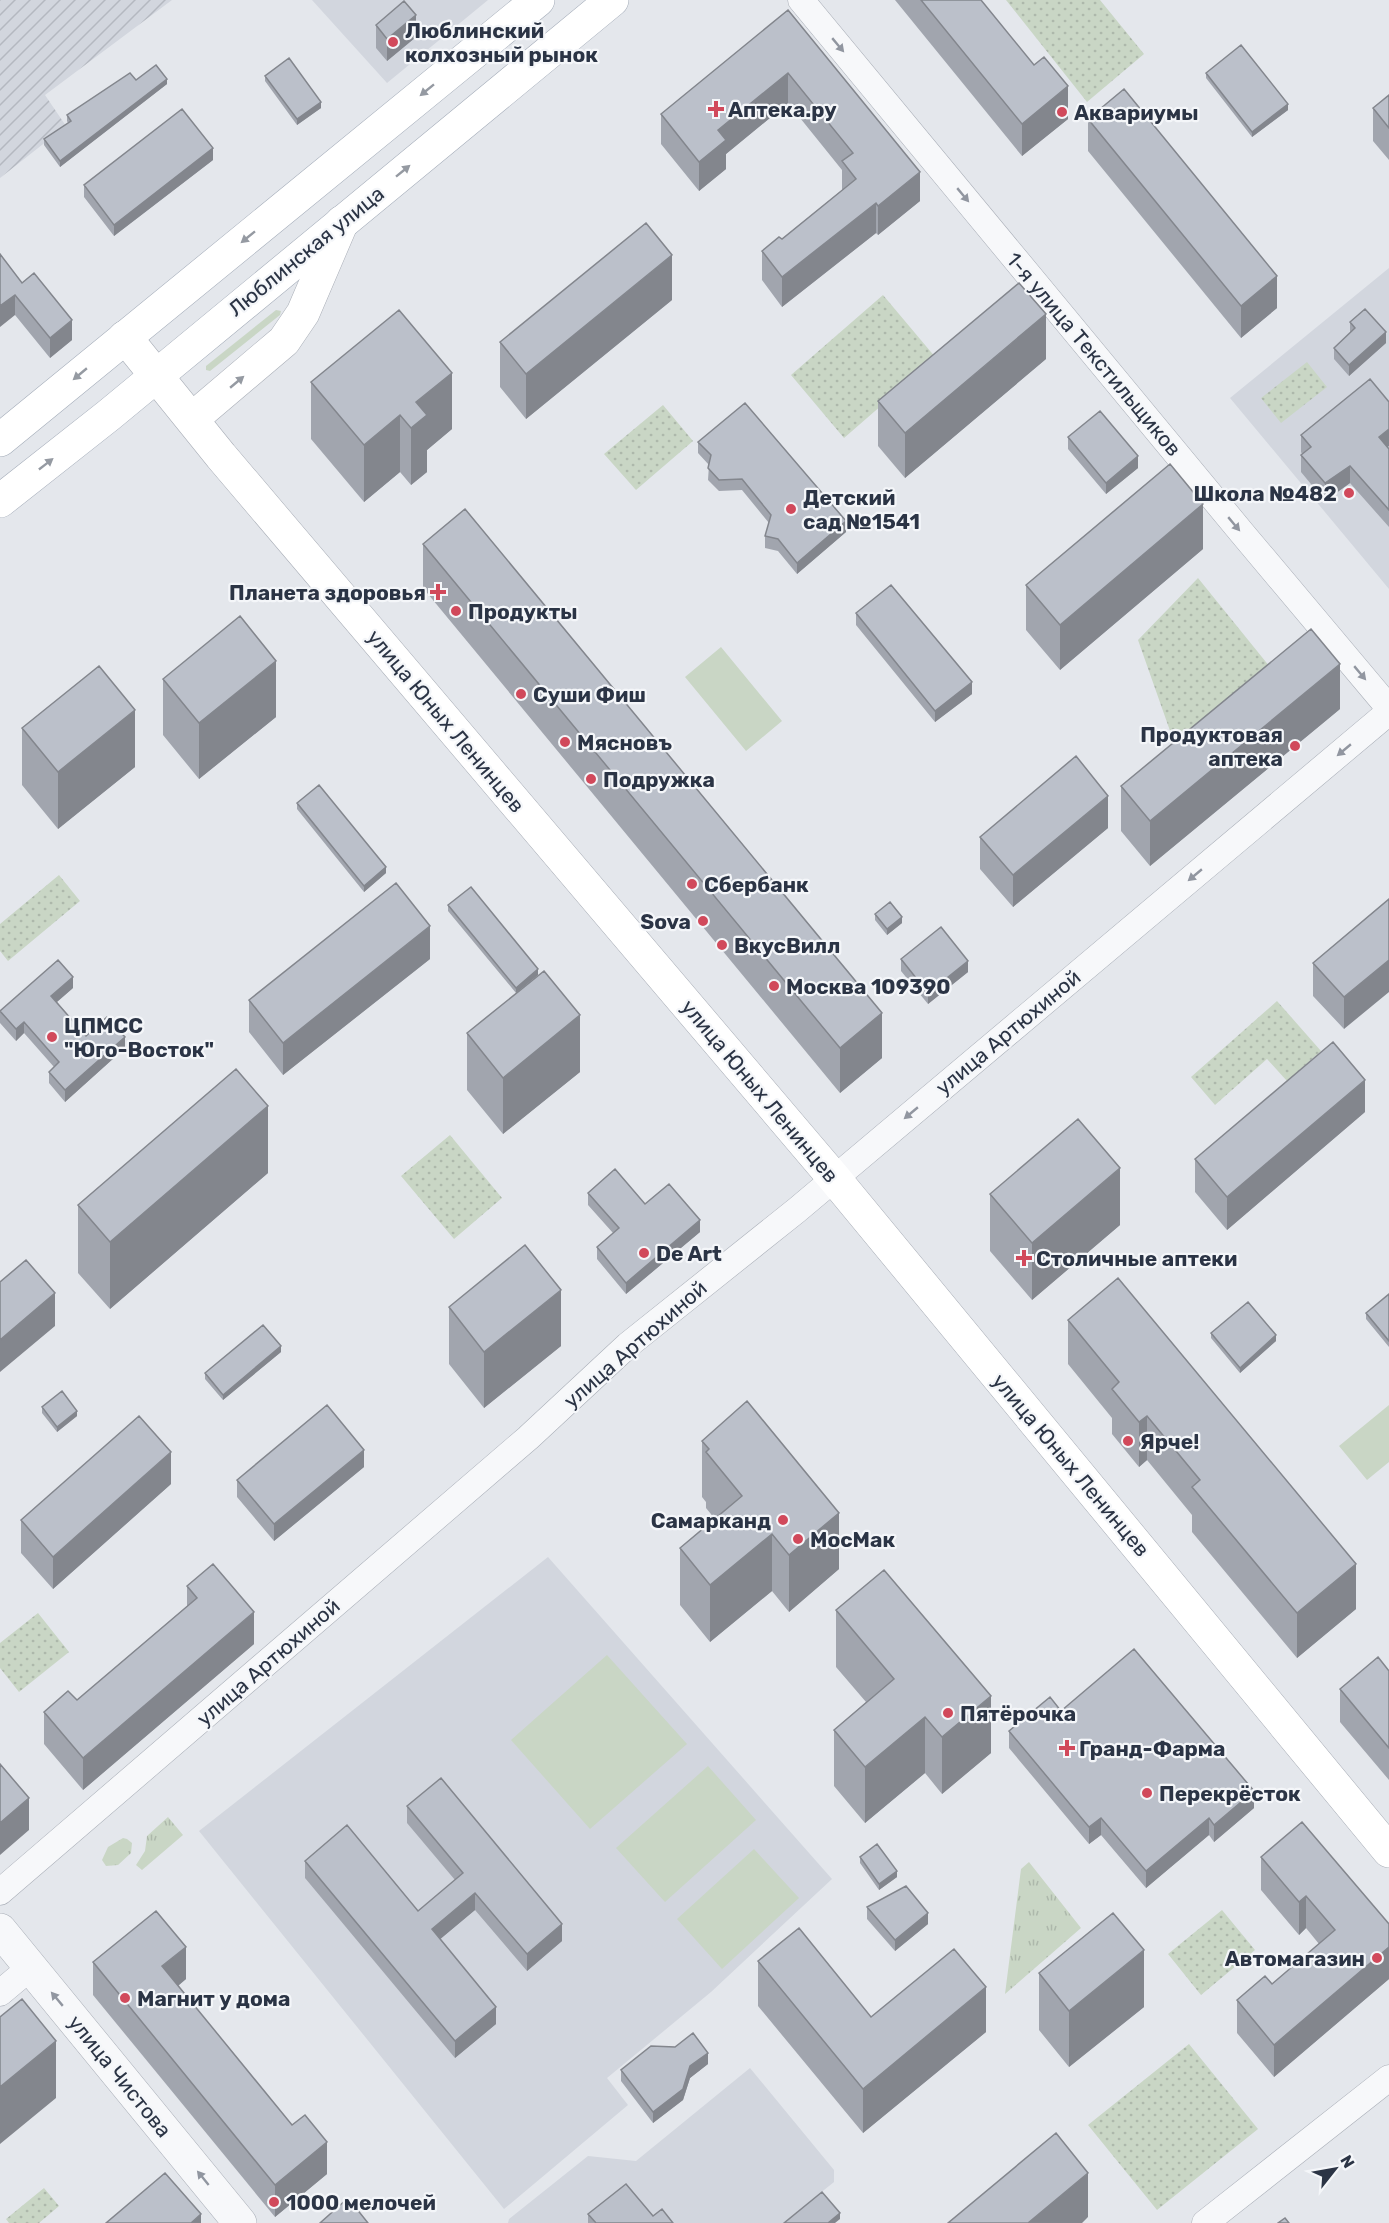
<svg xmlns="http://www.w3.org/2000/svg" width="1389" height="2223" font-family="Rubik,sans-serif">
  <defs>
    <pattern id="industrial-furrows" width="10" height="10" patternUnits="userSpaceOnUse" patternTransform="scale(1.5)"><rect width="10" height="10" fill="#d2d6de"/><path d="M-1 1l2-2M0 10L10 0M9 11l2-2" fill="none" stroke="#b4b8c0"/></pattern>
    <pattern id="grass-tufts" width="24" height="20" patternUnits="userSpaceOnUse" patternTransform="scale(1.5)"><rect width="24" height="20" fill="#c9d6c5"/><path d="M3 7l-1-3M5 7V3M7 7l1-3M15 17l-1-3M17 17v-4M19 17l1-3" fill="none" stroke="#adb8ab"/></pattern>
    <pattern id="park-dots" width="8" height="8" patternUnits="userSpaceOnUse" patternTransform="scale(1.5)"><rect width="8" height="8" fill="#c9d6c5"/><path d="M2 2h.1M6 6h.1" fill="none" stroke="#adb8ab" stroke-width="1.8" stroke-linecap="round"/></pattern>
  </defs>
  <rect width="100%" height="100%" fill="#e4e7ec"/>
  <!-- built -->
  <path fill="#d2d6de" d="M312,0H488L387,83Z
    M1389,268V589L1230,398Z
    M548,1557L832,1879L711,1992L607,2078L628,2105L504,2209L199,1831Z
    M750,2068L834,2170V2182L783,2223H508L509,2219L588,2156L636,2161Z"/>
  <!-- industrial -->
  <path fill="url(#industrial-furrows)" d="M0,0H172L45,95L66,126L0,178Z"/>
  <!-- grass -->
  <path fill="url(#grass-tufts)" d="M276,310L281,311L280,315L210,371L206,370V366Z
    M168,1817L183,1835L142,1870L136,1865L145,1851L147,1836Z
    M123,1838L127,1839L132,1843L131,1853L118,1865L106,1866L102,1860L108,1847Z
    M1029,1862L1081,1928L1005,1994L1021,1869Z"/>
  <!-- park -->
  <path fill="url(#park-dots)" d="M1006,0H1100L1144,54L1087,102Z
    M883,295L936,358L844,438L791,375Z
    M1307,362L1327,387L1281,423L1261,398Z
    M663,405L693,441L636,490L604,454Z
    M1198,578L1278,677L1181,762L1138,640Z
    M59,875L80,901L8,961L0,951V924Z
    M1277,1001L1321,1051L1287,1081L1267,1059L1215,1105L1191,1077Z
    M450,1135L502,1198L454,1239L401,1176Z
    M38,1613L69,1652L19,1692L0,1668V1643Z
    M1222,1910L1255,1950L1201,1995L1168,1954Z
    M1189,2044L1258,2129L1157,2210L1088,2125Z
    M44,2188L59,2206L39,2223H9L6,2219Z"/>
  <!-- pitch -->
  <path fill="#c9d6c5" d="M721,647L782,721L746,751L685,677Z
    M1389,1405V1462L1367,1480L1339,1446Z
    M607,1655L687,1744L590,1829L511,1740Z
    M708,1766L756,1820L665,1902L616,1848Z
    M754,1849L799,1898L722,1969L677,1919Z"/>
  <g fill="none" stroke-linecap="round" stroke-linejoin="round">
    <defs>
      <path id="minor" d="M801,0L1242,533L1389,708
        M0,1892L528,1438L628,1345L797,1210L1389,712
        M0,1993L31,1967
        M1205,2223L1389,2078"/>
      <path id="tertiary" d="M0,1930L240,2223"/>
      <path id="secondary" d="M125,337L221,456L834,1178L1389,1851
        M192,419L284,341L303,313L342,222"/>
      <path id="primary" d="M0,440L538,0
        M0,501L109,415L612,0"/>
    </defs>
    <!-- minor casing -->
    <use href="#minor" stroke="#a9aeb7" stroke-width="27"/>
    <!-- tertiary casing -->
    <use href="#tertiary" stroke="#a9aeb7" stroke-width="34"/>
    <!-- secondary casing -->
    <use href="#secondary" stroke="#a9aeb7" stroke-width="34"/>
    <!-- primary casing -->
    <use href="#primary" stroke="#a3abb8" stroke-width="34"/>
    <!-- minor -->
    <use href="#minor" stroke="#f7f8fa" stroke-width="26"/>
    <!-- tertiary -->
    <use href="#tertiary" stroke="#f7f8fa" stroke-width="33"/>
    <!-- secondary -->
    <use href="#secondary" stroke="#fff" stroke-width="33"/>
    <!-- primary -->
    <use href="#primary" stroke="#fff" stroke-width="33"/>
  </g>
  <!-- wall -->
  <path fill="#a1a5ae" d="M895,0H981L1068,119L1022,156Z
    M788,10L920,201L878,235L876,233L782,307L762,280V251L782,239L842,190V170L788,103L726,154V169L699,191L661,144V114Z
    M376,25L416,37L387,61L376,48Z
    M1206,73L1288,110L1252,137L1206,78Z
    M265,76L321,108L297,125L265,81Z
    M136,80L167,84L60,167L44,145V139L68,123L67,121V115Z
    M1389,95V160L1373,141V108Z
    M1088,119L1277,308L1241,338L1088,151Z
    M213,160L114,236L84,197V185Z
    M0,254L22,283L72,340L50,358L15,315Z
    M672,300L526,419L500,387V342Z
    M1350,322L1386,343L1349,376L1334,359V348L1350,333Z
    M1046,359L905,478L878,446V401Z
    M311,382L452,429L427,450V472L411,485L400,472L364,502L311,439Z
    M1301,435L1387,447L1389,449V527L1350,483L1325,501L1301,472V455L1302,454L1301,452Z
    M1068,437L1138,468L1106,494L1068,449Z
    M698,442L846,532L797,574L778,551L765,548V536L769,523L742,490L719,491L708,480L709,465L698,453Z
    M423,544L882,1058L840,1093L423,588Z
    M1203,549L1060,670L1026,630V585Z
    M856,613L972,694L935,722L856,625Z
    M163,679L276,717L199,779L163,735Z
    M1340,709L1150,866L1121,831V786Z
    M22,728L135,767L58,829L22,785Z
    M297,803L386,873L364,892L297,809Z
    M1108,828L1013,907L980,869V837Z
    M1389,899L1344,1029L1313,996V963Z
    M448,905L538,975L516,993L448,911Z
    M875,914L902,923L887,935L875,920Z
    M430,959L283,1075L249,1032V1000Z
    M901,959L968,972L928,1004L901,971Z
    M73,988L57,1002L86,1036L125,1048L65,1102L49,1083V1072L54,1067L24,1033L16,1041L0,1023V1011Z
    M467,1033L580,1072L503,1134L467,1090Z
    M1365,1112L1227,1230L1195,1192V1159Z
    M268,1173L110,1309L78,1273V1205Z
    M588,1193L645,1204L700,1232L626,1294L597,1259V1247L613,1233L588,1205Z
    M990,1194L1120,1225L1032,1300L990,1251Z
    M1389,1294V1347L1366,1319V1313Z
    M449,1307L561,1346L484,1408L449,1364Z
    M1068,1320L1356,1609L1297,1658L1192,1532V1515L1147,1460L1139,1467L1112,1434V1418L1068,1364Z
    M1211,1333L1276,1341L1240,1373L1211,1338Z
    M281,1352L223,1400L205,1379V1373Z
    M42,1407L77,1416L57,1432L42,1413Z
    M702,1441L839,1569L789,1612L772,1591L710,1642L680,1605V1548L715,1519L706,1508V1502L702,1497Z
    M364,1467L274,1541L237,1497V1480Z
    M171,1484L53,1589L21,1553V1520Z
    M187,1586L254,1644L83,1790L44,1744V1712L77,1700L187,1606Z
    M836,1610L991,1753L942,1794L925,1773L865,1823L834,1786V1730L866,1702L836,1667Z
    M1389,1671V1780L1340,1722V1689Z
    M1061,1711L1254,1808L1214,1842L1209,1835L1146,1888L1101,1835L1089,1844L1009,1748V1731Z
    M407,1806L562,1941L527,1971L475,1910L440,1939L496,2024L455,2058L305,1878V1861L418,1911L455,1880L407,1823Z
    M860,1857L897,1877L879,1890L860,1863Z
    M1261,1857L1389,1924V1979L1274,2077L1237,2033V2000L1272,1984L1319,1944L1306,1928L1299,1935L1261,1890Z
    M867,1907L928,1924L895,1951L867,1919Z
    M758,1961L871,2017L986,2032L863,2133L758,2006Z
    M93,1962L186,1979L178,1986L327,2174L275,2217L93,1995Z
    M1039,1973L1144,2007L1069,2067L1039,2030Z
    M708,2064L690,2078L683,2100L653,2123L621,2081V2070Z
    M588,2214L653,2216L673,2223H588Z"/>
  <!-- shaded-wall -->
  <path fill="#83868d" d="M416,15V37L387,61V39Z
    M788,73V103L726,154V169L699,191V162L718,130Z
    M167,79V84L60,167V161Z
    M1068,86V119L1022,156V124Z
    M321,102V108L297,125V119Z
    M1288,104V110L1252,137V132Z
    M213,148V160L114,236V225Z
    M920,172V201L878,235V206Z
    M876,203V233L782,307V277Z
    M672,255V300L526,419V374Z
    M1277,276V308L1241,338V306Z
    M15,295V315L0,327V306Z
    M1046,314V359L905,478V433Z
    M72,320V340L50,358V338Z
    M1386,332V343L1349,376V365Z
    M452,373V429L427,450V472L411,485V428L416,402Z
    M400,415V472L364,502V445Z
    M1389,429V446L1379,454V437Z
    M1138,456V468L1106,494V483Z
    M1350,466V483L1325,501V483Z
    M1203,504V549L1060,670V625Z
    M846,521V532L797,574V563Z
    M276,661V717L199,779V723Z
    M1340,664V709L1150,866V821Z
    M972,682V694L935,722V711Z
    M135,710V767L58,829V772Z
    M1108,796V828L1013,907V875Z
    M386,867V873L364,892V886Z
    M902,917V923L887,935V929Z
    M430,926V959L283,1075V1043Z
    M1389,960V992L1344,1029V997Z
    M968,961V972L928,1004V993Z
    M538,969V975L516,993V988Z
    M73,977V988L51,1007V996Z
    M882,1013V1058L840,1093V1048Z
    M580,1015V1072L503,1134V1078Z
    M24,1022V1033L16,1041V1029Z
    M125,1037V1048L65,1102V1090Z
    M1365,1080V1112L1227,1230V1197Z
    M268,1106V1173L110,1309V1242Z
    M1120,1168V1225L1032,1300V1243Z
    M700,1220V1232L626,1294V1283Z
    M561,1290V1346L484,1408V1352Z
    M55,1293V1326L0,1372V1340Z
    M1276,1335V1341L1240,1373V1368Z
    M281,1346V1352L223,1400V1395Z
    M77,1411V1416L57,1432V1427Z
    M1147,1416V1460L1139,1467V1422Z
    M364,1450V1467L274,1541V1524Z
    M171,1452V1484L53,1589V1557Z
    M839,1513V1569L789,1612V1555Z
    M772,1534V1591L710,1642V1585Z
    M1356,1564V1609L1297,1658V1613Z
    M254,1612V1644L83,1790V1758Z
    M991,1696V1753L942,1794V1737Z
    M925,1717V1773L865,1823V1767Z
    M1254,1791V1808L1214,1842V1825Z
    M29,1798V1830L0,1855V1823Z
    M1101,1818V1835L1089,1844V1827Z
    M1209,1818V1835L1146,1888V1871Z
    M897,1871V1877L879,1890V1884Z
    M475,1893V1910L432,1946V1929Z
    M1306,1896V1928L1299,1935V1902Z
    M928,1913V1924L895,1951V1940Z
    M562,1924V1941L527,1971V1954Z
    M186,1947V1979L162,1999V1966Z
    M1389,1947V1979L1274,2077V2045Z
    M1144,1950V2007L1069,2067V2011Z
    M986,1987V2032L863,2133V2089Z
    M496,2007V2024L455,2058V2041Z
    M56,2041V2098L0,2144V2087Z
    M708,2053V2064L690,2078L683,2100L653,2123V2112L690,2066Z
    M327,2142V2174L275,2217V2185Z
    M1088,2173V2217L1082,2223H1028Z
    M840,2213V2219L835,2223H828Z
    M201,2214V2223H191Z"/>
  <!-- building -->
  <path fill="#bbc0ca" stroke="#83868d" stroke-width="1.5" d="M921,0H981L1034,65L1044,57L1068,86L1022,124Z
    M404,1L416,15L387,39L376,25Z
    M788,10L920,172L878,206L876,203L782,277L762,251L779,237L782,239L856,179L842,161L853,153L788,73L718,130L726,140L699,162L661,114Z
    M1241,45L1288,104L1252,132L1206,73Z
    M289,58L321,102L297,119L265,76Z
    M156,65L167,79L60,161L44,139L71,121L67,115L130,73L136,80Z
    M1124,89L1277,276L1241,306L1088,119Z
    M1389,95V128L1373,108Z
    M182,109L213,148L114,225L84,185Z
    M646,223L672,255L526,374L500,342Z
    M0,254L22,283L34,273L72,320L50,338L15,295L0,306Z
    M1019,283L1046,314L905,433L878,401Z
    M1365,309L1386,332L1349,365L1334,348L1355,328L1350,322Z
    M399,310L452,373L416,402L427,415L411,428L400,415L364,445L311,382Z
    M1370,379L1389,402V429L1379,437L1389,449V510L1350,466L1325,483L1301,455L1311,447L1301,435Z
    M745,403L846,521L797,563L778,539L765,536L771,515L742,479L719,480L708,468L711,455L698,442Z
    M1100,411L1138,456L1106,483L1068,437Z
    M1170,464L1203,504L1060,625L1026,585Z
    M465,509L882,1013L840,1048L423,544Z
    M891,585L972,682L935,711L856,613Z
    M240,616L276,661L199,723L163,679Z
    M1311,629L1340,664L1150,821L1121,786Z
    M99,666L135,710L58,772L22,728Z
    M1076,756L1108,796L1013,875L980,837Z
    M319,785L386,867L364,886L297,803Z
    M396,883L430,926L283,1043L249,1000Z
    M471,887L538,969L516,988L448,905Z
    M1389,899V960L1344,997L1313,963Z
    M890,902L902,917L887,929L875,914Z
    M941,927L968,961L928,993L901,959Z
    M58,960L73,977L51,996L86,1036L107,1017L125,1037L65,1090L49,1072L59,1062L24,1022L16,1029L0,1011Z
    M544,971L580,1015L503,1078L467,1033Z
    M1333,1042L1365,1080L1227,1197L1195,1159Z
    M236,1069L268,1106L110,1242L78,1205Z
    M1078,1119L1120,1168L1032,1243L990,1194Z
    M615,1169L645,1204L669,1184L700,1220L626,1283L597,1247L619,1228L588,1193Z
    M525,1245L561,1290L484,1352L449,1307Z
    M26,1260L55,1293L0,1340V1282Z
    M1118,1278L1356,1564L1297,1613L1192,1487L1200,1480L1147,1416L1139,1422L1112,1389L1119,1382L1068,1320Z
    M1389,1294V1341L1366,1313Z
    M1248,1302L1276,1335L1240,1368L1211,1333Z
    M263,1325L281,1346L223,1395L205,1373Z
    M62,1391L77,1411L57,1427L42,1407Z
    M747,1401L839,1513L789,1555L772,1534L710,1585L680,1548L742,1496L706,1452L709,1449L702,1441Z
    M327,1405L364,1450L274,1524L237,1480Z
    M139,1416L171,1452L53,1557L21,1520Z
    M213,1564L254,1612L83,1758L44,1712L68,1691L77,1700L197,1598L187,1586Z
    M884,1570L991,1696L942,1737L925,1717L865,1767L834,1730L894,1679L836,1610Z
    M1134,1649L1254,1791L1214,1825L1209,1818L1146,1871L1101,1818L1089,1827L1009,1731L1050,1697L1061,1711Z
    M1378,1657L1389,1671V1748L1340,1689Z
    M0,1764L29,1798L0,1823Z
    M441,1778L562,1924L527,1954L475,1893L432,1929L496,2007L455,2041L305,1861L347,1825L418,1911L463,1873L407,1806Z
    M1302,1822L1389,1924V1947L1274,2045L1237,2000L1265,1976L1272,1984L1335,1930L1306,1896L1299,1902L1261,1857Z
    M877,1844L897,1871L879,1884L860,1857Z
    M906,1886L928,1913L895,1940L867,1907Z
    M156,1911L186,1947L162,1966L292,2125L305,2115L327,2142L275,2185L93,1962Z
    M1113,1913L1144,1950L1069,2011L1039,1973Z
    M799,1928L871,2017L954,1949L986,1987L863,2089L758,1961Z
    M22,1999L56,2041L0,2087V2017Z
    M693,2033L708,2053L690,2066L683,2089L653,2112L621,2070L651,2046L675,2047Z
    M1056,2133L1088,2173L1028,2223H948Z
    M165,2173L201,2214L191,2223H106Z
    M626,2184L653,2216L662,2209L673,2223H596L588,2214Z
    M822,2192L840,2213L828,2223H784Z
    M348,2198L368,2223H320Z
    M1285,2218L1289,2223H1278Z"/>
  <!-- one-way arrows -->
  <defs><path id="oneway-solid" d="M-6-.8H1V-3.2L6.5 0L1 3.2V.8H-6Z" transform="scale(1.5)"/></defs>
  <g fill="#9196a0">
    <use href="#oneway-solid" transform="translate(838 45) rotate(50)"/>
    <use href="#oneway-solid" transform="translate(963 195) rotate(50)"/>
    <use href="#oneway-solid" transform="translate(1234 524) rotate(50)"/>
    <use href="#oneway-solid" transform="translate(1360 673) rotate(50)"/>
    <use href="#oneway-solid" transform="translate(1344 750) rotate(140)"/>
    <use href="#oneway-solid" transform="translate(1195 875) rotate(140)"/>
    <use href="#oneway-solid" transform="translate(911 1113) rotate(140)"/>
    <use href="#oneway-solid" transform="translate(57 1999) rotate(-130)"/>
    <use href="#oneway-solid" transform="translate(203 2178) rotate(-129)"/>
  </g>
  <g fill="#959aa2">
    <use href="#oneway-solid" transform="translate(427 90) rotate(141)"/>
    <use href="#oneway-solid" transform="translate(403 171) rotate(-39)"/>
    <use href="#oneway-solid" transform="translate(248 237) rotate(141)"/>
    <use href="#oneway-solid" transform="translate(80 374) rotate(140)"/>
    <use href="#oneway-solid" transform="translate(237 382) rotate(-40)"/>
    <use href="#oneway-solid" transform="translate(46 464) rotate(-38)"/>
  </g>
  <!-- markers -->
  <g fill="#d1495b" stroke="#f4f6f9" stroke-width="2">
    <circle cx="393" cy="42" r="6"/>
    <path d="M713 100h6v6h6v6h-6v6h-6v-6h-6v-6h6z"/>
    <circle cx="1062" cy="112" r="6"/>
    <circle cx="1349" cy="493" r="6"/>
    <circle cx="791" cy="509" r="6"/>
    <path d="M435 583h6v6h6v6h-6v6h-6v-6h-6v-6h6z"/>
    <circle cx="456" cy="611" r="6"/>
    <circle cx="521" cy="694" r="6"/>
    <circle cx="565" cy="742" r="6"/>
    <circle cx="1295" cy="746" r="6"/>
    <circle cx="591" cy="779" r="6"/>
    <circle cx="692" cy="884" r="6"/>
    <circle cx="703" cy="921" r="6"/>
    <circle cx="722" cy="945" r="6"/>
    <circle cx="774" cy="986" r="6"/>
    <circle cx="52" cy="1037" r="6"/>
    <circle cx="644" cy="1253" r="6"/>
    <path d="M1021 1249h6v6h6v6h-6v6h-6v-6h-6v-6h6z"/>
    <circle cx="1128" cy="1441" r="6"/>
    <circle cx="783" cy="1520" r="6"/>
    <circle cx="798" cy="1539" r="6"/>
    <circle cx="948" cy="1713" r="6"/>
    <path d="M1064 1739h6v6h6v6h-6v6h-6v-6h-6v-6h6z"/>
    <circle cx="1147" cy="1793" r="6"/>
    <circle cx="1377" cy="1958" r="6"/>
    <circle cx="125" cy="1998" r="6"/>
    <circle cx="274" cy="2202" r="6"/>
  </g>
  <g text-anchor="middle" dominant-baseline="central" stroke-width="4.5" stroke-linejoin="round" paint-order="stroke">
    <!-- poi labels -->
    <g font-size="21" font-weight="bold" fill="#2b3445" stroke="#f4f6f9" text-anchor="start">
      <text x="405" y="30">Люблинский<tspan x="405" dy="24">колхозный рынок</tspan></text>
      <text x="728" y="109">Аптека.ру</text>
      <text x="1074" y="112">Аквариумы</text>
      <text x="1337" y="493" text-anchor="end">Школа №482</text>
      <text x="803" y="497">Детский<tspan x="803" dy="24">сад №1541</tspan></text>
      <text x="426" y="592" text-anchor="end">Планета здоровья</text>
      <text x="468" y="611">Продукты</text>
      <text x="533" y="694">Суши Фиш</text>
      <text x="1283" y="734" text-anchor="end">Продуктовая<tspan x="1283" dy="24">аптека</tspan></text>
      <text x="577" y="742">Мясновъ</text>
      <text x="603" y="779">Подружка</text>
      <text x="704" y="884">Сбербанк</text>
      <text x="691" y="921" text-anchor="end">Sova</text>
      <text x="734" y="945">ВкусВилл</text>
      <text x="786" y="986">Москва 109390</text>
      <text x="64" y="1025">ЦПМСС<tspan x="64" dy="24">"Юго-Восток"</tspan></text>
      <text x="656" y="1253">De Art</text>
      <text x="1036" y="1258">Столичные аптеки</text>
      <text x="1140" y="1441">Ярче!</text>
      <text x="771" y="1520" text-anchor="end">Самарканд</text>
      <text x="810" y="1539">МосМак</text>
      <text x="960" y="1713">Пятёрочка</text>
      <text x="1079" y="1748">Гранд-Фарма</text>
      <text x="1159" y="1793">Перекрёсток</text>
      <text x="1365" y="1958" text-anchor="end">Автомагазин</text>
      <text x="137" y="1998">Магнит у дома</text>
      <text x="286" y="2202">1000 мелочей</text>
    </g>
    <!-- street labels -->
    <g font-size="21" fill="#2b3445" stroke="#f4f6f9">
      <text transform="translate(306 251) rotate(-39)">Люблинская улица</text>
      <text transform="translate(1094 354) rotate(50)">1-я улица Текстильщиков</text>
      <text transform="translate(446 721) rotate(50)">улица Юных Ленинцев</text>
      <text transform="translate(1008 1032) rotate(-40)">улица Артюхиной</text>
      <text transform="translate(760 1091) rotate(50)">улица Юных Ленинцев</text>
      <text transform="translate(635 1344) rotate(-41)">улица Артюхиной</text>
      <text transform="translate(1071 1465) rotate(50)">улица Юных Ленинцев</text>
      <text transform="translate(268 1662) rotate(-41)">улица Артюхиной</text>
      <text transform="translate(120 2076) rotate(51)">улица Чистова</text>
    </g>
  </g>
  <!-- north arrow -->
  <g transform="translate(1335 2169) rotate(59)" stroke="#f4f6f9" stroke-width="4.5" paint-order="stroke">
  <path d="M0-4.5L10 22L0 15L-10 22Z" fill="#2b3445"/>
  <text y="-9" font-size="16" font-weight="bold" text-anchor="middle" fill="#2b3445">N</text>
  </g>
</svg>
